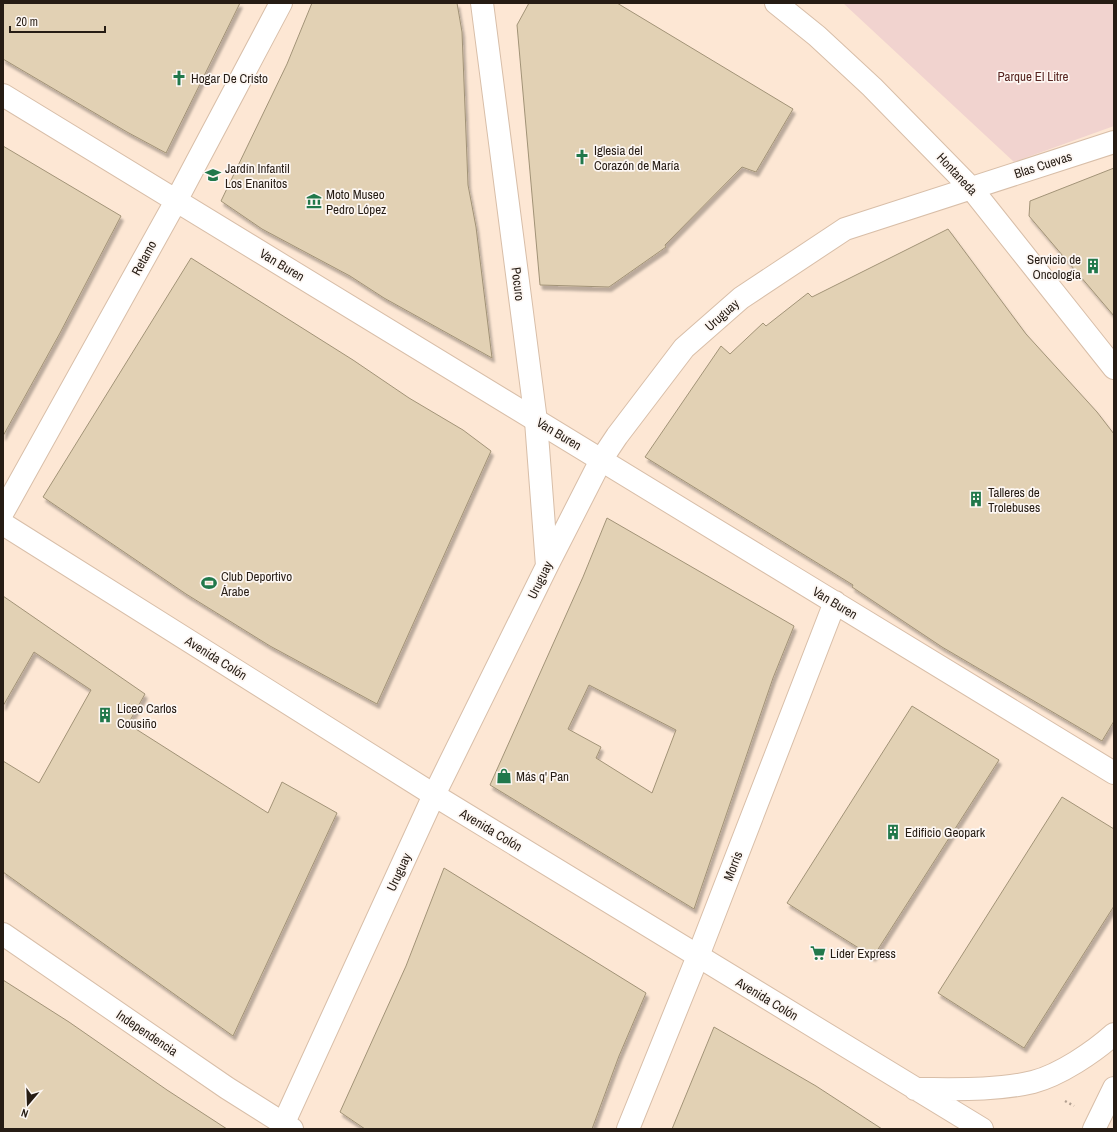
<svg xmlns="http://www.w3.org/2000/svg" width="1117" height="1132" font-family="'Archivo Narrow',sans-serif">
  <defs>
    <filter id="shadow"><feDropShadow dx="2.5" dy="4.5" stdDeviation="1" flood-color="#0004"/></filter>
  </defs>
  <rect width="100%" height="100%" fill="#fde7d4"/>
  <!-- green -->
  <path fill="#f1d3cf" d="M843,3H1114V126L1014,162Z"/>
  <!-- building -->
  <path fill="#e2d1b4" stroke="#a29377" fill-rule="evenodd" filter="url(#shadow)" d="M3,3H240L166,153L127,132L3,59Z
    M312,3H457L462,32L468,185L476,227L492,358L384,298L350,276L262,229L221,201L287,64Z
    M529,3H617L793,109L756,172L742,167L665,245L666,247L609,287L540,285L517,25Z
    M3,146L121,216L60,333L3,436Z
    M1114,168V316L1029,216L1030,201Z
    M948,229L1026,334L1097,412L1114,434V721L1102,741L942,647L852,587L853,585L645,457L721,346L730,354L763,323L766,326L808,293L812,297Z
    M191,258L353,360L409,398L463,430L491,451L377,704L270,646L186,594L43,497Z
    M607,518L794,626L773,678L694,909L490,785L583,577ZM589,685L676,730L652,793L596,758L601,747L568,729Z
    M3,596L145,694L128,724L268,813L282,782L337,813L233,1036L3,872V761L39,783L91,690L34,652L3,706Z
    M912,706L999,760L873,957L787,903Z
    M1062,797L1114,829V906L1024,1048L938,993Z
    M444,868L646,993L619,1056L592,1129H365L340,1112L406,966Z
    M3,980L69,1022L167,1090L227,1129H3Z
    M714,1027L816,1086L882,1129H672Z"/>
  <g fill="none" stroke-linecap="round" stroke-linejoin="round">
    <defs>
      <path id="minor" d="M3,95L1114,773
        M3,512L176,201L281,3
        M628,1129L698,956L835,602"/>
      <path id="tertiary" d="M482,3L536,421L547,566
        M776,3L817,36L872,87L971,188L1114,368
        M281,1129L434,795L547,566L601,460L617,436L684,348L741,298L845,229L1114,142
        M1094,1129L1114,1088"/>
      <path id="secondary" d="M3,524L434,795L982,1129
        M3,934L227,1088L292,1129
        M915,1089C954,1089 995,1091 1033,1082C1060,1075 1094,1052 1114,1034"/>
    </defs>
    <!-- minor casing -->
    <use href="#minor" stroke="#d8bea8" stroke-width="24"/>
    <!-- tertiary casing -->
    <use href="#tertiary" stroke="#d8bea8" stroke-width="24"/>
    <!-- secondary casing -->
    <use href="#secondary" stroke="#d8bea8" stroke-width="24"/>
    <!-- path -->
    <path stroke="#b19f90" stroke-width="2.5" stroke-dasharray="2 3" stroke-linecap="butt" d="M1065,1101L1074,1106"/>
    <!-- minor -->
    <use href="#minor" stroke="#fff" stroke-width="22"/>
    <!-- tertiary -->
    <use href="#tertiary" stroke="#fff" stroke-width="22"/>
    <!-- secondary -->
    <use href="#secondary" stroke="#fff" stroke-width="22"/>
  </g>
  <!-- icons -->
  <defs>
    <symbol id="church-bare" viewBox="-9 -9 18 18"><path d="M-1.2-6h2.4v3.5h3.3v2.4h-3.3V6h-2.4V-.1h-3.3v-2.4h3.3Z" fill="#21784b" stroke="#fdf7f3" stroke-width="2.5" paint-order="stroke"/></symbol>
    <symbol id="school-bare" viewBox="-9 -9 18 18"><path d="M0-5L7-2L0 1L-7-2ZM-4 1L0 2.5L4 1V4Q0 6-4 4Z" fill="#21784b" stroke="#fdf7f3" stroke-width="2.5" paint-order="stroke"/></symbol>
    <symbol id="museum-bare" viewBox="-9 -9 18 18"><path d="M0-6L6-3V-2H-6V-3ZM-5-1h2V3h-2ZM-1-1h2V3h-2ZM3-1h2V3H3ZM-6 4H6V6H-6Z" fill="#21784b" stroke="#fdf7f3" stroke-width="2.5" paint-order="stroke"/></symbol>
    <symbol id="building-bare" viewBox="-9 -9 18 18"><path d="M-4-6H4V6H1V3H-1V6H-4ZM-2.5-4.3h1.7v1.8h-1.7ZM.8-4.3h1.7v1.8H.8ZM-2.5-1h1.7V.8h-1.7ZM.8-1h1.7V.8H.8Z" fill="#21784b" stroke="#fdf7f3" stroke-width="2.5" paint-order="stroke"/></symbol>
    <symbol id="stadium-bare" viewBox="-9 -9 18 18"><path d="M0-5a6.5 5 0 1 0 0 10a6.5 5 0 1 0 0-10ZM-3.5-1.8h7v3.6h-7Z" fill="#21784b" stroke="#fdf7f3" stroke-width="2.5" paint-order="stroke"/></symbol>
    <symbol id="shop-bare" viewBox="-9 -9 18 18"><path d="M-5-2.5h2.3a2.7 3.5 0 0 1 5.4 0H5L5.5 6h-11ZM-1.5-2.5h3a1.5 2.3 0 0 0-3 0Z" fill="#21784b" stroke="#fdf7f3" stroke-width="2.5" paint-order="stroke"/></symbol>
    <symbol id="supermarket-bare" viewBox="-9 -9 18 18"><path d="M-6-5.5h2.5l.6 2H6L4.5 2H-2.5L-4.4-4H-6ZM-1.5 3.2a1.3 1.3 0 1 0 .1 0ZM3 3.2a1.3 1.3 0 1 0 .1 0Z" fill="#21784b" stroke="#fdf7f3" stroke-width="2.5" paint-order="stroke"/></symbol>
  </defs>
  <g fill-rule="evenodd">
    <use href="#church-bare" x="168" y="67" width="22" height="22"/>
    <use href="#church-bare" x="571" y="146" width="22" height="22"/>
    <use href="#school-bare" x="202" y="164" width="22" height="22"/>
    <use href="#museum-bare" x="303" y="190" width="22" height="22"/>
    <use href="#building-bare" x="1082" y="255" width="22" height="22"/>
    <use href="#building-bare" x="965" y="488" width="22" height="22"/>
    <use href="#stadium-bare" x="198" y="572" width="22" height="22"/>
    <use href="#building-bare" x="94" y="704" width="22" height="22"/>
    <use href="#shop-bare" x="493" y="765" width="22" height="22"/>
    <use href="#building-bare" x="882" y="821" width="22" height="22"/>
    <use href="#supermarket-bare" x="807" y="942" width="22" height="22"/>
  </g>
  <g text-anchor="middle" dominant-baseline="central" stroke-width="3.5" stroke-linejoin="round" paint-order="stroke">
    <!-- park labels -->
    <g font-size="13" fill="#572420" stroke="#fdf7f3">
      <text x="1033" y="76">Parque El Litre</text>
    </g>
    <!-- poi labels -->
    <g font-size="13" fill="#261c14" stroke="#fdf7f3" text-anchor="start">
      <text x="191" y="78">Hogar De Cristo</text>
      <text x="594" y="150">Iglesia del<tspan x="594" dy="15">Corazón de María</tspan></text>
      <text x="225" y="168">Jardín Infantil<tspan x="225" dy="15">Los Enanitos</tspan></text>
      <text x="326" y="194">Moto Museo<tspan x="326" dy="15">Pedro López</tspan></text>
      <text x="1081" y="259" text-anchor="end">Servicio de<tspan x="1081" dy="15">Oncología</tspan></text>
      <text x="988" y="492">Talleres de<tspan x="988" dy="15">Trolebuses</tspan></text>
      <text x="221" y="576">Club Deportivo<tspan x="221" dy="15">Árabe</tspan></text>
      <text x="117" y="708">Liceo Carlos<tspan x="117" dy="15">Cousiño</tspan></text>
      <text x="516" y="776">Más q' Pan</text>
      <text x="905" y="832">Edificio Geopark</text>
      <text x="830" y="953">Líder Express</text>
    </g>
    <!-- street labels -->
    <g font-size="13" fill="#261c14" stroke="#fdf7f3">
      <text transform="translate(1043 165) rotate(-18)">Blas Cuevas</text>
      <text transform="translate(957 174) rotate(47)">Hontaneda</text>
      <text transform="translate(144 258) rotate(-61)">Retamo</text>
      <text transform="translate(282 265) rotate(31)">Van Buren</text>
      <text transform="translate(518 284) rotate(83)">Pocuro</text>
      <text transform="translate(722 315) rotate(-42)">Uruguay</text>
      <text transform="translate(559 434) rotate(31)">Van Buren</text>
      <text transform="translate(540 580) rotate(-64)">Uruguay</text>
      <text transform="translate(835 603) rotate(31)">Van Buren</text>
      <text transform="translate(216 658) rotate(32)">Avenida Colón</text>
      <text transform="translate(491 830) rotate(31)">Avenida Colón</text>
      <text transform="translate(733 866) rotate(-69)">Morris</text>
      <text transform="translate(399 872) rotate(-65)">Uruguay</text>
      <text transform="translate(767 999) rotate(31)">Avenida Colón</text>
      <text transform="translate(147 1033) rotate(34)">Independencia</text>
    </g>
  </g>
  <!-- border -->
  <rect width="1117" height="1132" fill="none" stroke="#261c14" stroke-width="8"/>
  <!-- north arrow -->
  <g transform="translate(28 1104) rotate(199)" stroke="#fdf7f3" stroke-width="3" paint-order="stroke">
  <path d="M0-3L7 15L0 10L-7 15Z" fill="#261c14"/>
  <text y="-6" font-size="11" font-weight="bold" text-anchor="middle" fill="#261c14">N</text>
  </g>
  <!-- scale -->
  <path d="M10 26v6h95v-6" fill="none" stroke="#261c14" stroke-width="2"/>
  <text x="16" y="26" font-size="12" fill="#261c14" stroke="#fdf7f3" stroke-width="3" paint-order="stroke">20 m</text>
</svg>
